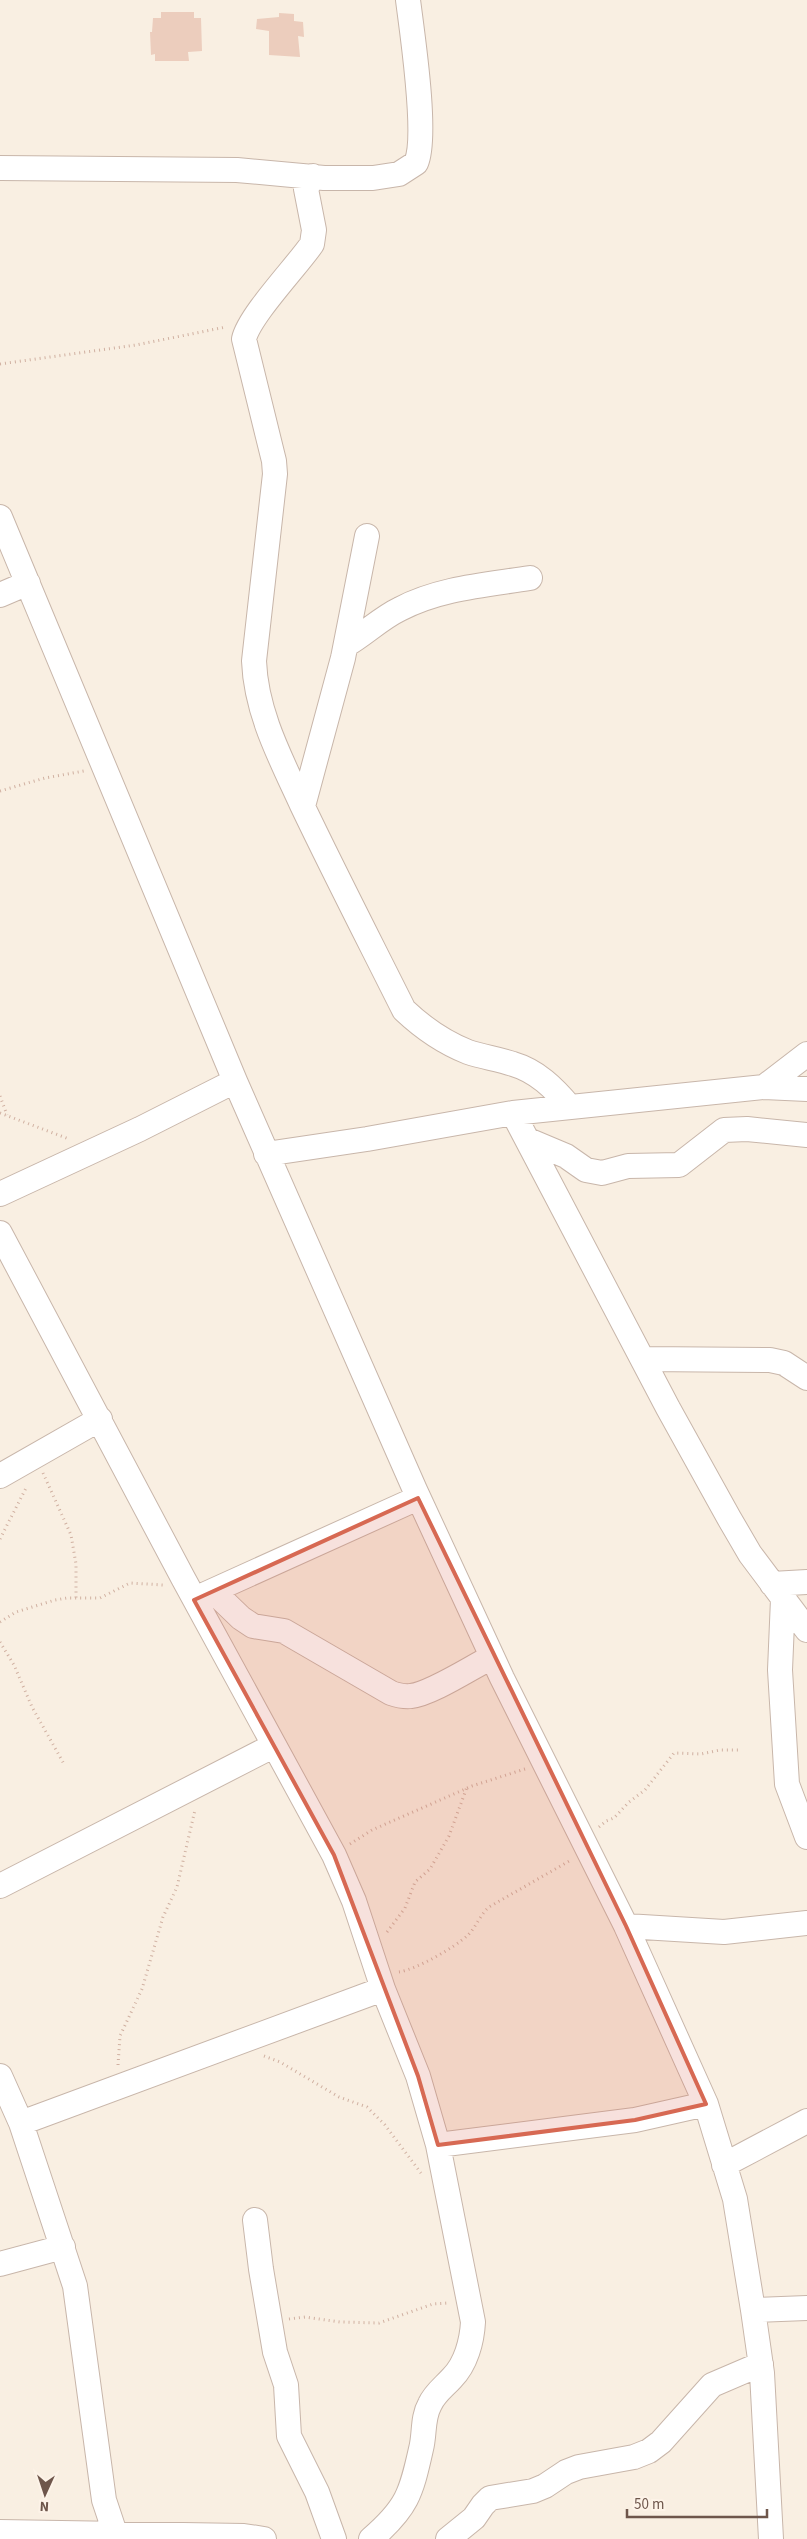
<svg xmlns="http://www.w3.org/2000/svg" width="807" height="2539" font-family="'Source Sans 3',sans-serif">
  <rect width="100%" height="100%" fill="#f9efe2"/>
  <!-- building -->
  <path fill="#eccdbd" d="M161,12H194V18H201L202,51L188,52L189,61H155V54L151,55L150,32H152L153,18H161Z
    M279,13L294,14V21L303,22L304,37L298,36L300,57L269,55V31L256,29L257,19L279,17Z"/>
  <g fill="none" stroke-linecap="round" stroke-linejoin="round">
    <defs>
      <path id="minor" d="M0,168L237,170L324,178H373L399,174L416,163C428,137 412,32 408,0
        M313,176L306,189L314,230L312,244C297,266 249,316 244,339L274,461L275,474L254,661C256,713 281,759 302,805C335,874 370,942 404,1010C423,1028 443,1042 468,1052C483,1057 498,1059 513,1064C537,1071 554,1088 570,1107
        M0,517L235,1081L415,1490L502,1678L626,1926L706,2104L735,2199L753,2310L762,2373L771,2539
        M0,595L28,583
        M346,645C365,634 381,618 400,609C440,588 486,585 530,578
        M303,806L343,658L367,536
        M764,1087L807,1054
        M513,1113L668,1408L729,1518L750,1554L807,1630
        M528,1140L566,1156L586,1170L602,1173L628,1166L679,1165L724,1130L747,1129L807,1135
        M266,1154L367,1139L513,1113L764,1087L807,1089
        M0,1194L140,1129L235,1081
        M0,1233L183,1578L334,1855L354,1901L383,1989L418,2076L438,2145L473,2322C472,2341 466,2364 452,2378C444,2387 435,2393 430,2404C422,2418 425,2434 421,2449C411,2494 407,2508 371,2539
        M643,1359L770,1360L784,1363L807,1378
        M0,1476L100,1419
        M772,1584L807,1582
        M213,1591L241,1618L253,1626L284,1631L391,1693C397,1695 404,1697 411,1696C431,1694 472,1667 492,1657
        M199,1597L418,1498
        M783,1599L780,1670L787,1784L807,1837
        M0,1886L273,1746
        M626,1926L724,1932L807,1923
        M0,2076L21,2123L75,2286L104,2500L115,2533
        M21,2123L383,1989
        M438,2145L635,2120L706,2104
        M724,2165L807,2121
        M255,2220L261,2269L275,2352L286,2385L289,2436L317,2492L334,2539
        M0,2264L63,2247
        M753,2310L807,2308
        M0,2532L244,2536L264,2539
        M448,2539L474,2518L483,2505L490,2498L533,2491L545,2486L566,2472L579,2467L634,2457L649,2451L661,2442L712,2385L761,2364"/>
    </defs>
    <!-- minor casing -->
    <use href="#minor" stroke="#c8b6aa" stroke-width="26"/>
    <!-- path -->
    <path stroke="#d0b0a1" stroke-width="3" stroke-dasharray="1 4" stroke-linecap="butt" d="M0,364L136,345L226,327
      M0,791L45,778L84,771
      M0,1096L7,1115
      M0,1113L69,1139
      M43,1473L71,1535L76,1564V1599
      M0,1539L27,1486
      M0,1622L16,1612L55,1600L67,1598H100L130,1583L163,1585
      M0,1642L14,1665L32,1707L64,1764
      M599,1827L606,1821L614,1818L629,1802L645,1790L674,1753L701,1754L720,1750H739
      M350,1844L372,1830L472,1786L525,1769
      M387,1932L405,1908L415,1882L430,1869L449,1836L467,1787
      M399,1972C417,1969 454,1948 468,1935C476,1927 480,1915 489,1907L571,1860
      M264,2056L280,2062L339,2097L367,2107L385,2125L421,2173
      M118,2065L120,2036L142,1989L163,1917L177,1887L195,1810
      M289,2319L305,2317L340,2322L379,2323L433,2304L448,2303"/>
    <!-- minor -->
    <use href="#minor" stroke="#fff" stroke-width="24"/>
  </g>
  <!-- marked area -->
  <path fill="#d76953" fill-opacity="0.2" stroke="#d76953" stroke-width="4" stroke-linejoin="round" d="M418,1498L626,1926L706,2104L635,2120L438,2145L418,2076L334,1855L194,1600Z"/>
  <!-- north arrow -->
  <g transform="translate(45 2494) rotate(183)" stroke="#fdf3e8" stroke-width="4" paint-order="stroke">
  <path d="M0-4L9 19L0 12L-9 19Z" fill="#6e564b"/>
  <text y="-8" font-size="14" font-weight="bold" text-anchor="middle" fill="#6e564b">N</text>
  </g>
  <!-- scale -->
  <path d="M627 2509v8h140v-8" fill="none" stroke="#6e564b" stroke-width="2.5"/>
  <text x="634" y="2509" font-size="15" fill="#6e564b" stroke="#fdf3e8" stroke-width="4" paint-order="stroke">50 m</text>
</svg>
